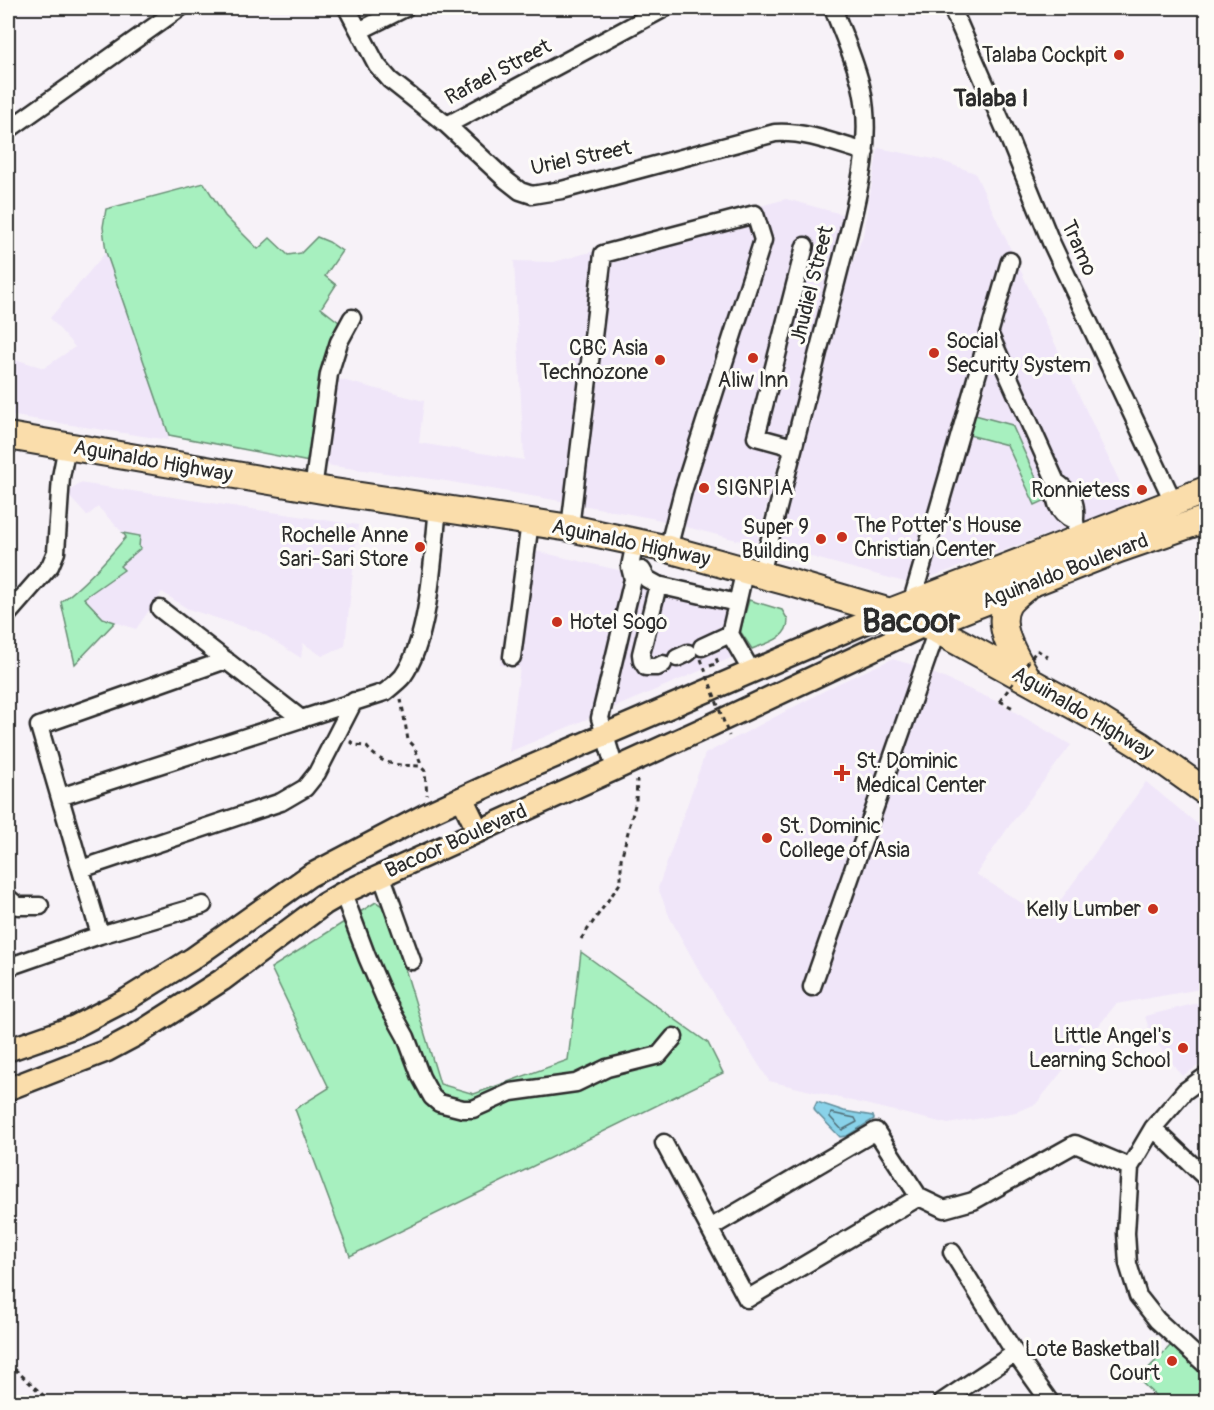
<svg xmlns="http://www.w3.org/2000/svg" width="1214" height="1410" font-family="Pangolin,sans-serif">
  <rect width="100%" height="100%" fill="#f7f2f8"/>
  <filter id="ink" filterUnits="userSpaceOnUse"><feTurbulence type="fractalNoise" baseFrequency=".0167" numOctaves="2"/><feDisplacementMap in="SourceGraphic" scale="12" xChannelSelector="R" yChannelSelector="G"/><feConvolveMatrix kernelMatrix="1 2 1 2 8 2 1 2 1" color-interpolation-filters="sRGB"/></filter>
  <g filter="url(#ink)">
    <!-- built -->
    <path fill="#f0e6f9" d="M878,148L939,160L975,173L1130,504L912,584L778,548L849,272L863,235Z
      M786,199L845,215L756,545L656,519L566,502L446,481L325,465L334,378L424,401L419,443L524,460L514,261L554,262Z
      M106,252L169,435L168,440L8,415V360L21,361L44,368L75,347L50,318Z
      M79,483L358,525L345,646L322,656L303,643L301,658L260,632L188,609L162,592L136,629L103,618L84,598L123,570L120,566L141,548L139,547L140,537L123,533L98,507L87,516L67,494Z
      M518,547L749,600L740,631L752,649L509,752L520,668L500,665Z
      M892,659L917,666L998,702L1071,745L1010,825L976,874L1047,919L1146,782L1206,831V988L1116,1004L1036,1104L1016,1112L948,1124L769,1081L700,972L670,918L658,888L705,754L839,683Z
      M1206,1001V1061L1182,1076L1151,1036L1145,1016Z"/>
    <!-- green -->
    <path fill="#a7f0bf" stroke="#698e75" stroke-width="1.5" d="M204,183L225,216L258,249L270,238L288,255L301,253L317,237L329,242L342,251L325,276L336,285L321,308L344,326L334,378L325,465L169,435L106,252L103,227L106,209Z
      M975,415L1012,425L1046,500L1035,505L1007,445L969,435Z
      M123,533L140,536L139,547L141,548L120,566L124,570L84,598L103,618L115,622L75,664L61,602C86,583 106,561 126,537Z
      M749,600L782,610L788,620C788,639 767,643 752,649L740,631Z
      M376,902L387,909L440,1084L474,1094L568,1060L581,952L708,1043L723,1073L350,1256L295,1109L329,1088L271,968Z
      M1172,1344L1206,1378V1402H1162L1138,1379Z"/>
    <!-- water -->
    <path fill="#89d2e9" stroke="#638f9d" stroke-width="1.5" d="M817,1102L844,1111L873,1116L874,1119L847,1136L840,1137L815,1111L814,1108Z"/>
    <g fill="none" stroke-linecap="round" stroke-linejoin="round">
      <!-- shore -->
      <path stroke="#516e77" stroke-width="1.5" d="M831,1113L855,1118L857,1122L842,1130L830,1117Z"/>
      <defs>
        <path id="minor" d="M347,8L377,65L390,80L447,125L506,180L520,191L532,195L562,190L775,133C805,131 835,143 865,152
          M952,8L1010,141L1051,242L1174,503
          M359,31L405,8
          M447,125L665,8
          M8,130L180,8
          M989,333L1056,482C1053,499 1057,513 1073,520
          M793,447L756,437L805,246
          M1056,482C1065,488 1075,498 1075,510C1076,520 1073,519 1077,529
          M313,489L329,374L339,342L352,318
          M570,528L603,254L755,214L763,240L683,491L668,549
          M745,569L730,634L752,672
          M642,570L647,579L658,585L737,603
          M761,574L849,232C860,186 872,137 862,90C856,62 843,35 833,8
          M658,585L641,654L642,661L646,667H657L663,664
          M911,604L1010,261
          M160,609L300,718
          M8,614L50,566L56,552L61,477L67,446
          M702,647L730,634
          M512,657L530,522
          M677,658L688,653
          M615,769L600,718L633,579L630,567L635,542
          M60,797L385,692C391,687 398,682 403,676C430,638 433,554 438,507
          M81,869L281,802L305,788L317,773L354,701
          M381,874L412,961
          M343,893L367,957L386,1001L406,1037L421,1077L432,1097L439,1103L463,1109H473L511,1092L576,1083L607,1068L659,1055L674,1037
          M8,898L18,906H40
          M100,935L39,726L226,660
          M8,967L100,935L203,905
          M812,987L937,630
          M1206,1076L1185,1091L1153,1128L1130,1167L1126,1233L1128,1264L1138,1296L1157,1320L1206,1365
          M1153,1128L1206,1178
          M664,1143L747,1299L919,1197
          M710,1228L876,1131L919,1197L944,1209L973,1201L1075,1144L1130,1167
          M952,1252L1015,1353L1050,1402
          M942,1402L1015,1353"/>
        <path id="major" d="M462,798L478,831
          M8,1050L74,1027L126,1000L192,959L309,876L433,811L516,773L890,612
          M8,1089L106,1051L136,1035L222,980L324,904L343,893L705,728L925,625"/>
        <path id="highway" d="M8,436L334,492L570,528L668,549L788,582L890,612L937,630L1098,719L1140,745L1206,792
          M1025,588C1019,593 1012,598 1008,604C994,627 1017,659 1028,679
          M890,612L1206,490
          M925,625L1119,549L1206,519"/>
      </defs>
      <!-- minor casing -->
      <use href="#minor" stroke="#2b2b2b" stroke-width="21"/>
      <!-- major casing -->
      <use href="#major" stroke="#2b2b2b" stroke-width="26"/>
      <!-- highway casing -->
      <use href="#highway" stroke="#2b2b2b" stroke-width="30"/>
      <!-- path -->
      <path stroke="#2b2b2b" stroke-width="3" stroke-dasharray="4.5 4.5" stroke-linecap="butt" d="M1037,650L1048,657
        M710,666L718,663L716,658
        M401,699L408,740L414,746L422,766
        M1000,701L1013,708
        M350,741L355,745L366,746C382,766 396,765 420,766L425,771L427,795
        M581,939L621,882V859L636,801L637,780
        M8,1363L43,1395V1402"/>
      <!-- minor -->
      <use href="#minor" stroke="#fdfcf7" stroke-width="16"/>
      <!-- major -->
      <use href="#major" stroke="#faddab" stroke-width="21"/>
      <!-- highway -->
      <use href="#highway" stroke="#faddab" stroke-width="26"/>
      <!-- path-bridge -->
      <path stroke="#2b2b2b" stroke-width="3" stroke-dasharray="4.5 4.5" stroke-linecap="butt" d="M701,659L729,736
        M1000,701L1037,650"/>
    </g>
  </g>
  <!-- markers -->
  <g fill="#c8321e" stroke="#fdfcf7" stroke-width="2">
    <circle cx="1119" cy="55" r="6"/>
    <circle cx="934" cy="353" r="6"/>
    <circle cx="753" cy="358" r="6"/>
    <circle cx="660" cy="360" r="6"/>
    <circle cx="704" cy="488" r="6"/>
    <circle cx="1142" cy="490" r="6"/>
    <circle cx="842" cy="537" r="6"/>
    <circle cx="821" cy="539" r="6"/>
    <circle cx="420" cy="547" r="6"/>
    <circle cx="557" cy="622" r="6"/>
    <path d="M839 764h6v6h6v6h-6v6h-6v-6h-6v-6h6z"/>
    <circle cx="767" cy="838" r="6"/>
    <circle cx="1153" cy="909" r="6"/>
    <circle cx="1183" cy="1048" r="6"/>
    <circle cx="1172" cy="1361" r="6"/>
  </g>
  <g text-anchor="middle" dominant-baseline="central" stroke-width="6" stroke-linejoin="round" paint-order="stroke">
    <!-- poi labels -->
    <g font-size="21" fill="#2b2b2b" stroke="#fdfcf7" text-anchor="end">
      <text x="1107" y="55">Talaba Cockpit</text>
      <text x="946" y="341" text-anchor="start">Social<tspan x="946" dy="24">Security System</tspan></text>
      <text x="648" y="348">CBC Asia<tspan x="648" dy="24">Technozone</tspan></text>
      <text x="753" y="380" text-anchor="middle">Aliw Inn</text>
      <text x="716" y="488" text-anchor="start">SIGNPIA</text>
      <text x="1130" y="490">Ronnietess</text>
      <text x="854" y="525" text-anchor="start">The Potter's House<tspan x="854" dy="24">Christian Center</tspan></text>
      <text x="809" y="527">Super 9<tspan x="809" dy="24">Building</tspan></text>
      <text x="408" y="535">Rochelle Anne<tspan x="408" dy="24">Sari-Sari Store</tspan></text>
      <text x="569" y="622" text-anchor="start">Hotel Sogo</text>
      <text x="856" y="761" text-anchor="start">St. Dominic<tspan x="856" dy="24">Medical Center</tspan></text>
      <text x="779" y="826" text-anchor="start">St. Dominic<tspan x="779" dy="24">College of Asia</tspan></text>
      <text x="1141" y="909">Kelly Lumber</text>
      <text x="1171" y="1036">Little Angel's<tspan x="1171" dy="24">Learning School</tspan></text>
      <text x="1160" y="1349">Lote Basketball<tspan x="1160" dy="24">Court</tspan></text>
    </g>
    <!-- street labels -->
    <g font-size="21" fill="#2b2b2b" stroke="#fdfcf7">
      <text transform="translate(498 72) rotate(-28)">Rafael Street</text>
      <text transform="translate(581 158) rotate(-12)">Uriel Street</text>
      <text transform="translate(1079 248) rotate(66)">Tramo</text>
      <text transform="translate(812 285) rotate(-76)">Jhudiel Street</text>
      <text transform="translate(153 461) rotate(10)">Aguinaldo Highway</text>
      <text transform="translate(631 543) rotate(12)">Aguinaldo Highway</text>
      <text transform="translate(1065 571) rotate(-21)">Aguinaldo Boulevard</text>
      <text transform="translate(1083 713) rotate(31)">Aguinaldo Highway</text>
      <text transform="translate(456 841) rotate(-24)">Bacoor Boulevard</text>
    </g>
    <!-- quarter labels -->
    <g font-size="24" font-weight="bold" fill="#2b2b2b" stroke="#fdfcf7">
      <text x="991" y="98">Talaba I</text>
    </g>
    <!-- town labels -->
    <g font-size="33" font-weight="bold" fill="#2b2b2b" stroke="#fdfcf7">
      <text x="911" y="621">Bacoor</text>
    </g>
  </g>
  <!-- margin -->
  <rect width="1214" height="1410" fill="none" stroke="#fdfcf7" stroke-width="30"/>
  <rect x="15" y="15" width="1184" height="1380" fill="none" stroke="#2b2b2b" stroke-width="2" filter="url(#ink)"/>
</svg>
